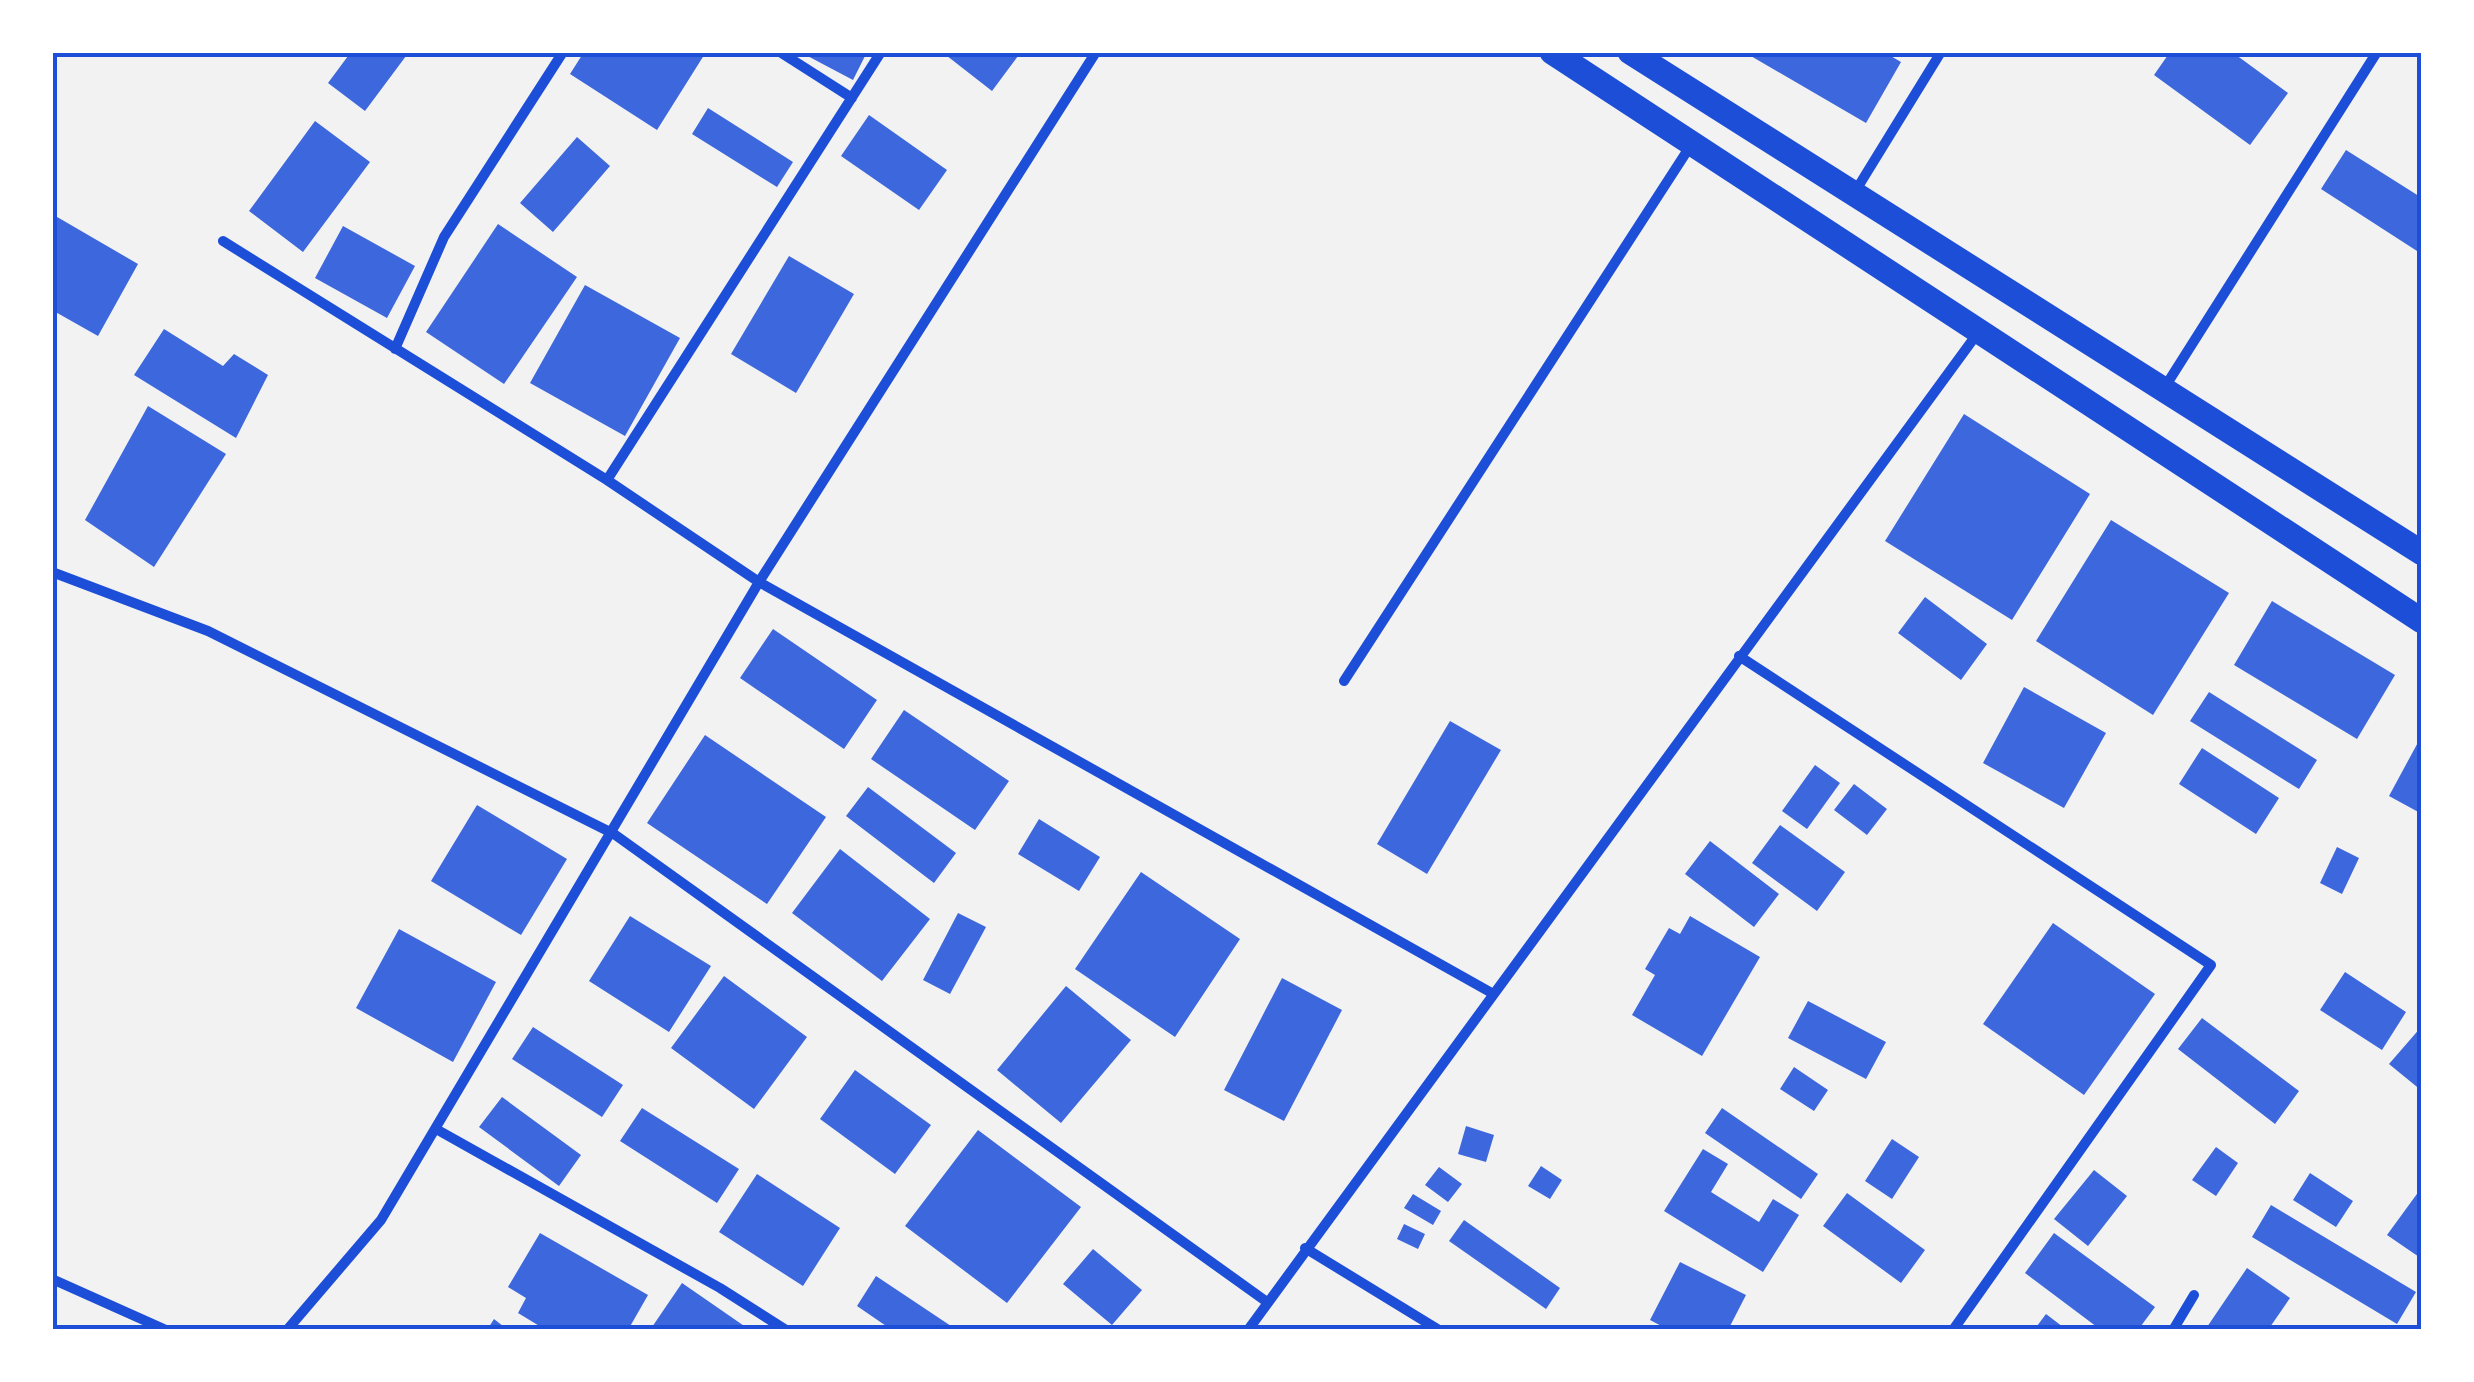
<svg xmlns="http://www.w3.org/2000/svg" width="2474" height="1382" font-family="Lora,serif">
  <rect width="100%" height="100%" fill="#f2f2f2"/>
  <!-- building -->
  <path fill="#3d67dc" d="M351,52H409L365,111L328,83Z
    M584,52H706L657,130L570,74Z
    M800,52H867L853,80Z
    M942,52H1021L992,91Z
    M1744,52H1884L1901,62L1866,123Z
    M2170,52H2232L2288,93L2250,145L2154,75Z
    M708,108L793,162L777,187L692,134Z
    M869,115L947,170L919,210L841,156Z
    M315,121L370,162L303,252L249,211Z
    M577,137L610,166L553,232L520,203Z
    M2346,150L2422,198V245L2417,251L2321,189Z
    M52,214L138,264L98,336L52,310Z
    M498,224L577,277L504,384L426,332Z
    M343,226L415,266L387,318L315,278Z
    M789,256L854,294L796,393L731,354Z
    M585,285L680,338L625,436L530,383Z
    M164,329L223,366L234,354L268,375L236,438L134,375Z
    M148,406L226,454L154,567L85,520Z
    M1964,414L2090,494L2012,620L1885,541Z
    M2111,520L2229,593L2153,715L2036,641Z
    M1925,597L1987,644L1961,680L1898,633Z
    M2272,601L2395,675L2357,739L2234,665Z
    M773,629L877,700L844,749L740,678Z
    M2024,687L2106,733L2064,808L1983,763Z
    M2209,692L2317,760L2299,789L2190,721Z
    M904,710L1009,781L975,830L871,759Z
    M1450,721L1501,750L1427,874L1377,844Z
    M705,735L826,817L767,904L647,823Z
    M2422,735V814L2389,796Z
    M2202,748L2279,798L2256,834L2179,784Z
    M1815,765L1840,783L1807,829L1782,811Z
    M1854,784L1887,809L1867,835L1834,810Z
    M868,787L956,853L934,883L846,816Z
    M477,805L567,859L521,935L431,881Z
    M1039,819L1100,857L1079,891L1018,854Z
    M1780,825L1845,872L1817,911L1752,863Z
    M1710,841L1779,894L1754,927L1685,874Z
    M2337,847L2359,858L2342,894L2320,883Z
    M840,849L930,919L882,981L792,913Z
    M1141,872L1240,939L1175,1037L1075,969Z
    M958,913L986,927L950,994L923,980Z
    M630,916L711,966L669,1032L589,981Z
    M1690,916L1760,957L1702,1056L1632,1015L1655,975L1645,969L1669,928L1680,934Z
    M2053,923L2155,994L2084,1095L1983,1024Z
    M399,929L496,982L453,1062L356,1008Z
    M2345,972L2406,1012L2382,1050L2320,1010Z
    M724,976L807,1037L754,1109L671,1048Z
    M1282,978L1342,1010L1284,1121L1224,1090Z
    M1066,986L1131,1040L1061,1123L997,1070Z
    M1808,1001L1886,1042L1866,1079L1788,1038Z
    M2202,1018L2299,1091L2275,1124L2178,1049Z
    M2422,1026V1091L2389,1064Z
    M533,1027L623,1085L602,1117L512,1059Z
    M1794,1067L1828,1090L1814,1111L1780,1089Z
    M855,1070L931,1125L895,1174L820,1119Z
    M502,1097L581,1155L559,1186L479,1127Z
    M642,1108L739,1169L717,1203L620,1141Z
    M1722,1108L1818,1174L1801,1199L1705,1133Z
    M1466,1126L1494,1135L1486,1162L1458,1154Z
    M978,1130L1081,1207L1007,1303L905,1226Z
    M1892,1139L1919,1157L1892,1199L1865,1181Z
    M2216,1147L2238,1163L2216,1196L2192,1180Z
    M1703,1149L1728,1164L1711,1192L1759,1222L1773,1199L1799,1215L1763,1272L1664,1211Z
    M1541,1166L1562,1180L1550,1199L1528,1186Z
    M1439,1167L1462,1184L1448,1202L1425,1185Z
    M2094,1170L2127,1196L2088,1246L2054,1219Z
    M2310,1173L2353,1201L2336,1227L2293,1200Z
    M757,1174L840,1228L803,1286L719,1232Z
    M2422,1187V1259L2387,1235Z
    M1847,1193L1925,1250L1901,1283L1823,1226Z
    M1413,1194L1441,1211L1433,1225L1404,1208Z
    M2271,1205L2416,1292L2397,1324L2252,1237Z
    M1464,1220L1560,1288L1546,1309L1449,1241Z
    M1404,1224L1425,1234L1418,1249L1397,1239Z
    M540,1233L648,1295L628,1330H546L518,1313L526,1298L508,1287Z
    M2054,1233L2155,1307L2138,1330H2101L2025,1273Z
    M1093,1249L1142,1290L1112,1325L1063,1284Z
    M1680,1262L1746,1295L1728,1330H1669L1650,1320Z
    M2247,1268L2290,1298L2268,1330H2205Z
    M876,1276L957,1330H892L857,1306Z
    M682,1283L750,1330H650Z
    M2046,1314L2067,1330H2034Z
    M494,1319L508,1330H487Z"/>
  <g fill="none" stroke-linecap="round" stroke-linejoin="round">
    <!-- minor -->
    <path stroke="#1d4ed8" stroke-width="10" d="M780,52L852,98
      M1853,195L1941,52
      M223,241L607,480L759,582L1490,992
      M395,349L444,237L563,52
      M2163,390L2377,52
      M607,480L881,52
      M52,572L208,631L614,834L1267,1302
      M1739,656L2211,965L1953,1330
      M1344,681L1691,145
      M436,1129L720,1288L786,1330
      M1305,1248L1439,1330
      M52,1279L166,1330
      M287,1330L381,1220L759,582L1096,52
      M1248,1330L1977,334
      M2173,1330L2194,1295"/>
    <!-- primary -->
    <path stroke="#1d4ed8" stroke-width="25" d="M1552,52L2422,621
      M1630,52L2422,553"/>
  </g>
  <!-- border -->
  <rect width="2474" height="1382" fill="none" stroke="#ffffff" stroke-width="110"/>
  <rect x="55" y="55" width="2364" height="1272" fill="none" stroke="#1d4ed8" stroke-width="4"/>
</svg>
